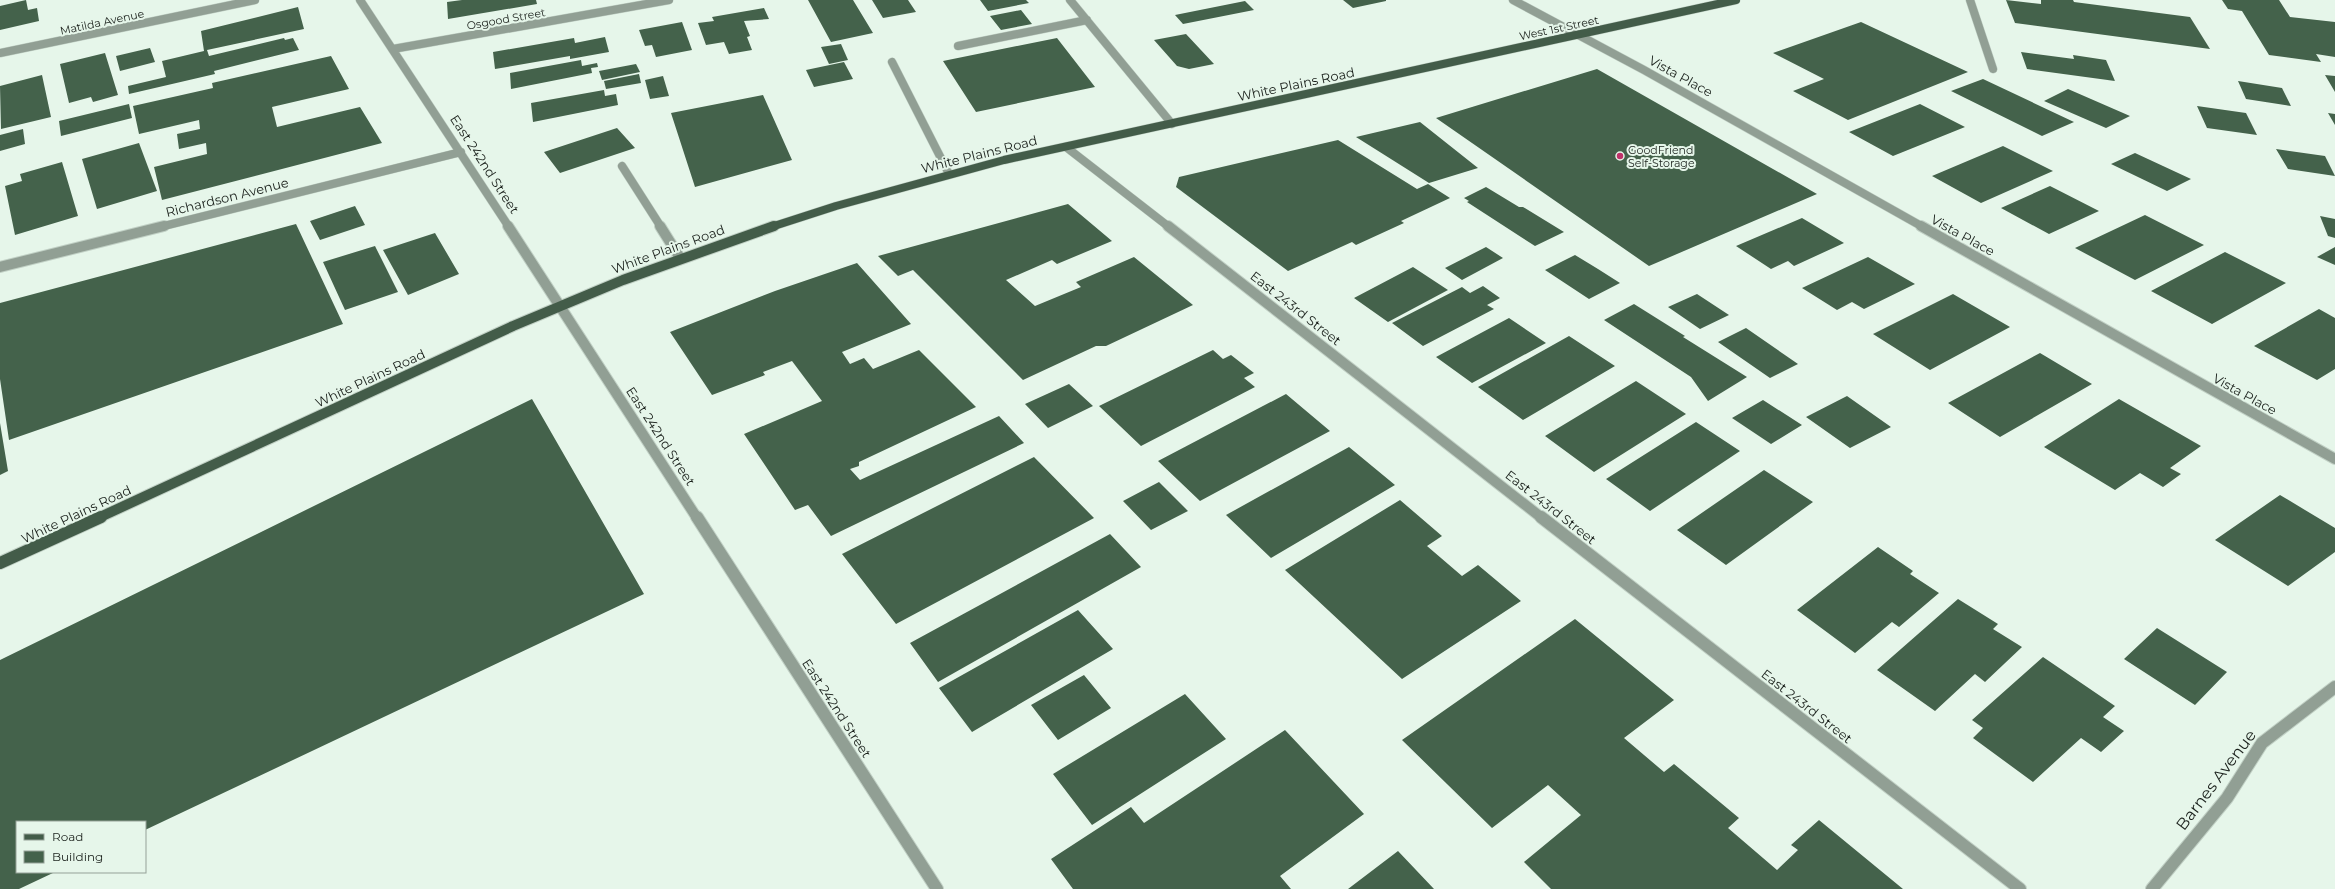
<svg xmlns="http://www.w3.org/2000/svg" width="2335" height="889" font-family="Montserrat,sans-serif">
  <rect width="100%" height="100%" fill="#e6f6ea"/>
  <!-- building -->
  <path fill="#44624b" d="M26,0L28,10L37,8L39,21L0,30V6Z
    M462,0H536L537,4L448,19L447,2Z
    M808,0H853L873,33L831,42Z
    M872,0H908L916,12L883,18Z
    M980,0H1026L1029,3L988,11Z
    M1343,0H1386V1L1353,8Z
    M2006,0L2041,4V0H2073L2074,2L2190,17L2210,49L2015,23Z
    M2222,0H2279L2290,17L2335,22V57L2316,54L2321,62L2269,55L2242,11L2228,9Z
    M1245,1L1254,10L1183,24L1175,15Z
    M298,7L304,29L207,50L209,56L284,38L285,40L293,38L299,50L214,71L215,74L129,94L128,86L166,77L162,61L204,51L201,31Z
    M764,8L769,19L744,21L750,36L747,37L752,50L729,54L724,42L706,45L698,23L714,21L712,17Z
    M1021,10L1032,24L1001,30L990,16Z
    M682,22L692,50L656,57L652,45L645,46L639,30Z
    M1861,22L1968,72L1848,120L1793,91L1824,79L1773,53Z
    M1186,34L1214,64L1189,69L1177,66L1154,40Z
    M605,37L609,52L570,59V56L495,69L493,52L574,38L575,43Z
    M1057,38L1095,87L976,112L943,61Z
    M841,44L848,60L829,64L821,47Z
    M150,48L155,62L120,71L116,56Z
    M2021,52L2074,59L2073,55L2106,60L2115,81L2027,69Z
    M105,53L118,95L93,102L91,97L69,103L60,64Z
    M331,56L349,89L272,107L277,127L360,107L382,143L162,200L154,167L207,154L206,143L179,149L177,134L200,129L199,120L139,134L133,106L213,88L212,83Z
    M581,60L582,66L597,63L598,67L591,68L592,73L511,89L510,73Z
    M844,62L853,79L814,87L806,70Z
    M636,64L640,72L602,80L599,71Z
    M1597,69L1817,194L1649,266L1436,118Z
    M639,74L641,83L606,89L604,81Z
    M42,75L51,117L1,129L0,86Z
    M2325,75L2335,76V92Z
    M663,76L669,96L650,99L645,80Z
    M1983,79L2074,122L2042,136L1951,91Z
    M2238,81L2282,88L2291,106L2246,99Z
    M2068,89L2130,116L2106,128L2044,101Z
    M604,90L605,96L616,94L618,105L533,122L531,103Z
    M763,95L792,160L695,187L671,113Z
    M129,104L132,118L61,136L59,121Z
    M1920,104L1965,127L1893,156L1849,132Z
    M2197,106L2246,113L2257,135L2207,128Z
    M2328,113L2335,114V125Z
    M1420,122L1478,168L1429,183L1356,137Z
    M617,128L635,148L560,173L544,152Z
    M23,129L25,144L0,151V135Z
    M1338,140L1417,189L1428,184L1450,198L1401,221L1404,223L1356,245L1352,242L1288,271L1176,187L1179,177Z
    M139,143L157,191L97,209L82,159Z
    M2003,146L2053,171L1981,203L1932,176Z
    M2276,149L2325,156L2335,176L2288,169Z
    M2135,153L2191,179L2167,191L2111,164Z
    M62,162L78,216L15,235L5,186L22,181L20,174Z
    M2050,186L2099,211L2049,234L2001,208Z
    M1486,187L1519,207H1523L1564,232L1535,246L1467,202L1469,201L1464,198Z
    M1068,204L1112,241L1057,264L1052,260L1006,280L1035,306L1081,287L1076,282L1134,257L1193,305L1106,346H1096L1023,380L913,270L898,276L878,256Z
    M355,206L365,225L320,240L310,221Z
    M2145,215L2204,245L2135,280L2075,248Z
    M2320,216L2335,219V238L2328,236Z
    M1802,218L1844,243L1794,266L1788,261L1771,269L1736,246Z
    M296,224L343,324L9,440L0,379V303Z
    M435,233L459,274L408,295L383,250Z
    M375,246L398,292L345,310L323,262Z
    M1486,247L1503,258L1462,280L1445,268Z
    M2335,247V265L2317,257Z
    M2225,252L2286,283L2212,324L2151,291Z
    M1575,255L1598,269L1620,283L1589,299L1545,270Z
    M1868,257L1915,284L1864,309L1852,302L1837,310L1802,288Z
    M857,263L911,324L842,352L850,364L864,358L873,369L919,350L976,407L859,462V466L850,469L860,480L999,416L1024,443L831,536L808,505L795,510L744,434L822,401L792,361L763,372L765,375L712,395L670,332L775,291Z
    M1413,267L1448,290L1388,322L1354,298Z
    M1483,286L1500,298L1487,305L1494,309L1423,346L1392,323L1462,287L1470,293Z
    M1697,294L1729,315L1700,329L1668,307Z
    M1953,294L2010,327L1930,370L1873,334Z
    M1634,304L1685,336L1683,337L1747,377L1708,401L1691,377L1604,320Z
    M2319,309L2335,318V369L2317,380L2254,346Z
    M1509,318L1546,343L1472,383L1436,357Z
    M1746,328L1798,364L1770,378L1718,342Z
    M1569,336L1615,366L1523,420L1478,387Z
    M1213,350L1223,359L1231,355L1254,373L1244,378L1255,387L1141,446L1099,406Z
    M2040,353L2092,384L2000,437L1948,403Z
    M1636,381L1686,414L1594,472L1545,436Z
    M1069,384L1093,406L1048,428L1025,404Z
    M1286,394L1330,431L1200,501L1158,461Z
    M1847,396L1891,427L1850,448L1806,417Z
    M532,399L644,594L145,830V822H17V872H55L19,889H0V660Z
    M2119,399L2201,446L2170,468L2181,474L2163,487L2140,473L2115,490L2044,447Z
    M1763,400L1802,425L1771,444L1732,418Z
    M1696,422L1740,451L1650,511L1606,479Z
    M0,423L8,471L0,475Z
    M1349,447L1395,485L1271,558L1226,515Z
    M1034,457L1094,518L896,624L842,554Z
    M1764,470L1813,502L1726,565L1677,530Z
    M1159,482L1188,511L1151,530L1123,501Z
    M2280,495L2335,528V552L2288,586L2215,540Z
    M1400,500L1442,536L1427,546L1462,576L1478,565L1521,601L1402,679L1285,570Z
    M1110,534L1141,567L938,682L910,643Z
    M1878,547L1913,571L1910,574L1939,593L1899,627L1892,622L1855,653L1797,610Z
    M1958,599L1998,624L1993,629L2022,647L1985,682L1975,674L1935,711L1877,670Z
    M1078,610L1113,649L972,732L939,688Z
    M1575,619L1674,700L1624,738L1664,772L1674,764L1739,818L1728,828L1777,870L1798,850L1791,845L1819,820L1903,889H1551L1524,862L1581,815L1548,785L1492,828L1402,740Z
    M2157,628L2227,672L2195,705L2124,659Z
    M2043,657L2115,706L2103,717L2124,731L2101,752L2081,738L2033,782L1973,738L1983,728L1972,720Z
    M1084,675L1111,708L1058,740L1031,705Z
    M1185,694L1226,739L1092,825L1053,774Z
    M1285,730L1364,814L1280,876L1291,889H1073L1051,859L1131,807L1144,823Z
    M1398,851L1434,889H1348Z"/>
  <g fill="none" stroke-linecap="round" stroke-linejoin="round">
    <defs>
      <path id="minor-far2" d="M360,0L509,227
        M1070,0L1172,124
        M1513,0L1644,70L1923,227
        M1970,0L1993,69
        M958,46L1087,20
        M393,49L669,0
        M0,53L255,0
        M892,62L949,174
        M1066,147L1169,227
        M622,166L661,227
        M160,227L461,152"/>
      <path id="minor-far1" d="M508,226L697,518
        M660,226L680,258
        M1168,226L1542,518
        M1921,226L2335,459
        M0,267L164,226"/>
      <path id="minor" d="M697,517L937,889
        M1541,517L2020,889
        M2152,889L2227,798L2262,743L2335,687"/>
      <path id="major-far2" d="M771,227L836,206L1004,160L1736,0"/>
      <path id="major-far1" d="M98,518L513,326L623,280L774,226"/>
      <path id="major" d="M0,563L101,517"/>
    </defs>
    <!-- minor-far2 casing -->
    <use href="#minor-far2" stroke="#c1d0c5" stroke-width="9"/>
    <!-- minor-far1 casing -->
    <use href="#minor-far1" stroke="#c1d0c5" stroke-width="12"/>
    <!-- minor casing -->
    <use href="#minor" stroke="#c1d0c5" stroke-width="14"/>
    <!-- major-far2 casing -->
    <use href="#major-far2" stroke="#c1d0c5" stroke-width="9"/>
    <!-- major-far1 casing -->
    <use href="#major-far1" stroke="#c1d0c5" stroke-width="12"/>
    <!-- major casing -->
    <use href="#major" stroke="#c1d0c5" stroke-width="14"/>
    <!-- minor-far2 -->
    <use href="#minor-far2" stroke="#919f94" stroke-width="8"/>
    <!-- minor-far1 -->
    <use href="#minor-far1" stroke="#919f94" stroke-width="10"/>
    <!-- minor -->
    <use href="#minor" stroke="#919f94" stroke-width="12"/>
    <!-- major-far2 -->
    <use href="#major-far2" stroke="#435c49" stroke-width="8"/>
    <!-- major-far1 -->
    <use href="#major-far1" stroke="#435c49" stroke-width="10"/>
    <!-- major -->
    <use href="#major" stroke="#435c49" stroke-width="12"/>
  </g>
  <!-- markers -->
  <circle fill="#be3269" stroke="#e6f6ea" stroke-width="1.5" cx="1620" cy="156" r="4"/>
  <g text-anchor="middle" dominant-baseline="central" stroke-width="4" stroke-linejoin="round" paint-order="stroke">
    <!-- far-street labels -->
    <g font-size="11" fill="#1b211c" stroke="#e6f6ea">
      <text transform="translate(506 19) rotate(-10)">Osgood Street</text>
      <text transform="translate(102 22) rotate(-12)">Matilda Avenue</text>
      <text transform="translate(1559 28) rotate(-12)">West 1st Street</text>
    </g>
    <!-- far-poi labels -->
    <g font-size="11" fill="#1b211c" stroke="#e6f6ea" text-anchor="start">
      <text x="1628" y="150">GoodFriend<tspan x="1628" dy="13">Self-Storage</tspan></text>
    </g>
    <!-- street labels -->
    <g font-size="13" fill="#1b211c" stroke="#e6f6ea">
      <text transform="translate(1681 76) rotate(29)">Vista Place</text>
      <text transform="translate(1296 84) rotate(-12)">White Plains Road</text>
      <text transform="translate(979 154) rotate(-14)">White Plains Road</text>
      <text transform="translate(485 164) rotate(57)">East 242nd Street</text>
      <text transform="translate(227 197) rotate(-14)">Richardson Avenue</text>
      <text transform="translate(1963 235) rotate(29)">Vista Place</text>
      <text transform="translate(668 249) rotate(-20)">White Plains Road</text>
      <text transform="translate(1296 308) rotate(38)">East 243rd Street</text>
      <text transform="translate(370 378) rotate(-25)">White Plains Road</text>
      <text transform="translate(2245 394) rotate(29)">Vista Place</text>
      <text transform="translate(661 436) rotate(57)">East 242nd Street</text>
      <text transform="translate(1551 507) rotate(38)">East 243rd Street</text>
      <text transform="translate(76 514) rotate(-25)">White Plains Road</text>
      <text transform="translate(1807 706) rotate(38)">East 243rd Street</text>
      <text transform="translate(837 708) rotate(57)">East 242nd Street</text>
    </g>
    <!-- near-street labels -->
    <g font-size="16" fill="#1b211c" stroke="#e6f6ea">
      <text transform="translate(2216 780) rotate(-53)">Barnes Avenue</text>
    </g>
  </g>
  <!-- legend -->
  <rect x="16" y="821" width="130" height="52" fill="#e6f6ea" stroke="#95a198"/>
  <rect x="24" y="834" width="20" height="6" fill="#435c49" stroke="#95a198"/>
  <text x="52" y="841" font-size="12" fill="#1b211c">Road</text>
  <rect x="24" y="851" width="20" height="12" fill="#44624b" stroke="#95a198"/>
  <text x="52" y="861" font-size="12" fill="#1b211c">Building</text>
</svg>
